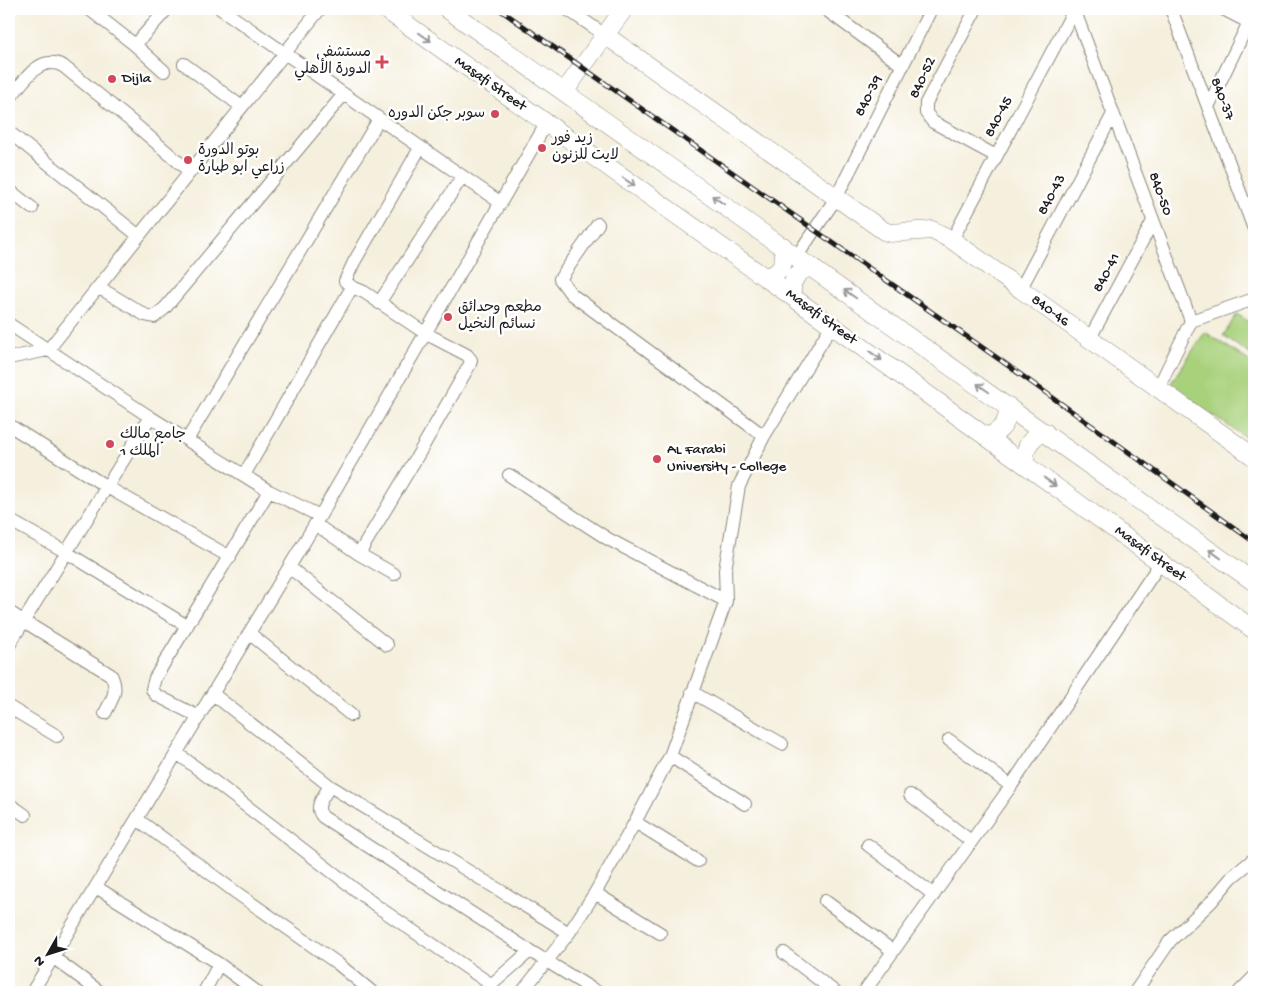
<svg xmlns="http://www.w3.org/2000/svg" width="1263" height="1001" font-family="'Gochi Hand','Playpen Sans Arabic',sans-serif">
  <rect width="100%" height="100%" fill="#fff"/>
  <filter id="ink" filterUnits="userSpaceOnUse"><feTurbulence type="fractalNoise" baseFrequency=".02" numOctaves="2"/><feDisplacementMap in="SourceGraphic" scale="10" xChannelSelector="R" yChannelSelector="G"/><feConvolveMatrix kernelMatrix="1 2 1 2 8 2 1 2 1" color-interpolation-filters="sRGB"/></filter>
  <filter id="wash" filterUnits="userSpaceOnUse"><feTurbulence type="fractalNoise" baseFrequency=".0096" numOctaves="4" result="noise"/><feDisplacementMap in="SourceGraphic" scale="20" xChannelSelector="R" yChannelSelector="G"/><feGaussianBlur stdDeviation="1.12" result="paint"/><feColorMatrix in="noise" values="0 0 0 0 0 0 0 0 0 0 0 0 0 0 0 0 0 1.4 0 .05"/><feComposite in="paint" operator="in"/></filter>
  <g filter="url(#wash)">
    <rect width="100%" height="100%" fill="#f5efdd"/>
    <!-- green -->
    <path fill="#a8d17c" stroke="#62764c" d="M1237,314L1254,325V357L1223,336Z
      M1205,332L1254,364V443L1169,386Z"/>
  </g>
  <g filter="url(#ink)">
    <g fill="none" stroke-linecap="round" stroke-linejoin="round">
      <defs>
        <path id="street" d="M89,9L135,45L167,9
          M221,9L501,203
          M567,9L605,35
          M825,9L903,66
          M976,9L926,103V113L933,122L996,156
          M1074,9L1191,321L1158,388
          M1171,9L1254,229
          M1223,9L1254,25
          M135,45L164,71
          M184,64L242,107
          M9,99C23,83 39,53 63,66L131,121L190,172
          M1208,107L1249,22
          M9,132L139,236
          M9,190L32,208
          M598,224L560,279L571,294L764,436
          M952,240L1074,10
          M797,256L836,198L931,9
          M98,287L145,315L154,317L165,308L344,94
          M352,287L345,281L354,262L420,148
          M1020,290L1113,114
          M379,303L462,177
          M1191,321L1254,299
          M9,324L150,417L269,491L320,516
          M1089,340L1153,221
          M9,358L48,350L320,9
          M9,425L107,487L230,557
          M187,440L379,119
          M244,475L352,287L364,292L425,333L467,355L471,360L470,364L418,455L359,554
          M509,475L608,539L726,601
          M9,520L66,552L187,626
          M315,524L359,554L394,574
          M289,567L387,645
          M9,612L111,675C119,691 112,699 105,713
          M249,633L351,715
          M9,645L150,417
          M692,692L782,744
          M213,694L330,786L569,933
          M9,707L57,736
          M199,717L156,695L152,689L155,678L269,491
          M949,740L1011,786
          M177,753L378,907L492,985
          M670,756L745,804
          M330,786C324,796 313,807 323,817L530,951
          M910,795L971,841
          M9,804L25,815
          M137,819L234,891L337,963L372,992
          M635,822L698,861
          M868,845L934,895
          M96,887L219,964L257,992
          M595,893L660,933
          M825,901L893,951
          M784,953L835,992
          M54,958L100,992
          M32,992L320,516L546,124
          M204,992L219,964
          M483,992L530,951L597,992
          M522,992L569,933L595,893L635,822L670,756L726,601L725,570L739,486L764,436L832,325
          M864,992L1011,786L1161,562
          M1135,992L1170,941L1211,902L1232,877L1254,859
          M1239,992L1254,977"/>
        <path id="secondary" d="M385,9L787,293L1254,630
          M447,9L1254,582
          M605,35L884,231L890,233L932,230L952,240L1254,457
          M564,92L624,9
          M763,276C782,277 786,261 783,246
          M793,297C789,282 797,270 812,267
          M987,437C1002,431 1009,421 1008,406
          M1025,464C1024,448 1030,437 1045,432"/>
      </defs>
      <!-- street casing -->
      <use href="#street" stroke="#88867c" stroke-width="14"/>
      <!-- secondary casing -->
      <use href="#secondary" stroke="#88867c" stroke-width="19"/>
      <!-- street -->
      <use href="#street" stroke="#fff" stroke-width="12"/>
      <!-- secondary -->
      <use href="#secondary" stroke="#fff" stroke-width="18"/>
      <defs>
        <path id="rail" d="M499,9L1003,362L1254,542"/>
      </defs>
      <!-- rail casing -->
      <use href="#rail" stroke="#1c1c1c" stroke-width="5"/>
      <!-- rail -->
      <use href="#rail" stroke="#fff" stroke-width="3" stroke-dasharray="9" stroke-linecap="butt"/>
    </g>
    <!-- one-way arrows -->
    <defs><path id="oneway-shaft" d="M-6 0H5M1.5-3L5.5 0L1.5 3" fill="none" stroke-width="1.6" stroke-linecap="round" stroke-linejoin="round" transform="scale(1.25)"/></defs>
    <g stroke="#999">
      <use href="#oneway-shaft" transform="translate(425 37) rotate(35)"/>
      <use href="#oneway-shaft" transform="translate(629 182) rotate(35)"/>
      <use href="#oneway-shaft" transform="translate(718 200) rotate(-145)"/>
      <use href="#oneway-shaft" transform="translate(850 294) rotate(-145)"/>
      <use href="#oneway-shaft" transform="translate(876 356) rotate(36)"/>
      <use href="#oneway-shaft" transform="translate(983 388) rotate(-145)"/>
      <use href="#oneway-shaft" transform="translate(1050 482) rotate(36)"/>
      <use href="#oneway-shaft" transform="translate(1215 554) rotate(-144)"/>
    </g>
  </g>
  <!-- markers -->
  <g fill="#d1495b" stroke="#fff" stroke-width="2">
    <path d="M379.5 54.5h5v5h5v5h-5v5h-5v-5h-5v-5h5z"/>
    <circle cx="112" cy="79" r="5"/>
    <circle cx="495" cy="114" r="5"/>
    <circle cx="542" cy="148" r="5"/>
    <circle cx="188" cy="160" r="5"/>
    <circle cx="448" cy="317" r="5"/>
    <circle cx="110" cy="444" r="5"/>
    <circle cx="657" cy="459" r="5"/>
  </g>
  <g text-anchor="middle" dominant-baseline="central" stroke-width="5" stroke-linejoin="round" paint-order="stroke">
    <!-- poi labels -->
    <g font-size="15" fill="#1c1c1c" stroke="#fff" text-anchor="start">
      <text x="371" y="53" text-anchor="end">مستشفى<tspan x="371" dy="17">الدورة الأهلي</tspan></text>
      <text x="122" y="79">Dijla</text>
      <text x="485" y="114" text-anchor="end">سوبر جكن الدوره</text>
      <text x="552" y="139">زيد فور<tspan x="552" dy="17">لايت للزنون</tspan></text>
      <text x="198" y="151">بوتو الدورة<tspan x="198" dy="17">زراعي ابو طيارة</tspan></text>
      <text x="458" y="308">مطعم وحدائق<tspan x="458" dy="17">نسائم النخيل</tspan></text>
      <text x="120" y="435">جامع مالك<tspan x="120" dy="17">الملك 1</tspan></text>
      <text x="667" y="450">AL Farabi<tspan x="667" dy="17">University - College</tspan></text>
    </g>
    <!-- street labels -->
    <g font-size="15" fill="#1c1c1c" stroke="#fff">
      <text transform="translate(923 78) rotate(-65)">840-52</text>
      <text transform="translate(490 84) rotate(35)">Masafi Street</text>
      <text transform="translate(869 96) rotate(-63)">840-39</text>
      <text transform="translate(1222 99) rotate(69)">840-37</text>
      <text transform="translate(999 117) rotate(-62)">840-45</text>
      <text transform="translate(1160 194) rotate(70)">840-50</text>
      <text transform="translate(1052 195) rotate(-62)">840-43</text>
      <text transform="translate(1107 273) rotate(-62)">840-41</text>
      <text transform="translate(1050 311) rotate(36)">840-46</text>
      <text transform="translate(821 317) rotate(36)">Masafi Street</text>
      <text transform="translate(1150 554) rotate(36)">Masafi Street</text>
    </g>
  </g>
  <!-- margin -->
  <rect width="1263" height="1001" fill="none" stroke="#fff" stroke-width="30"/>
  <!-- north arrow -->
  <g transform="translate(48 954) rotate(231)" stroke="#ffffff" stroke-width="4" paint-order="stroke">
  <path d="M0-4L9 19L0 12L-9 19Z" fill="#1c1c1c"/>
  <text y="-8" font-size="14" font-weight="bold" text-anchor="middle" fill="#1c1c1c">N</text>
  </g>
</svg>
